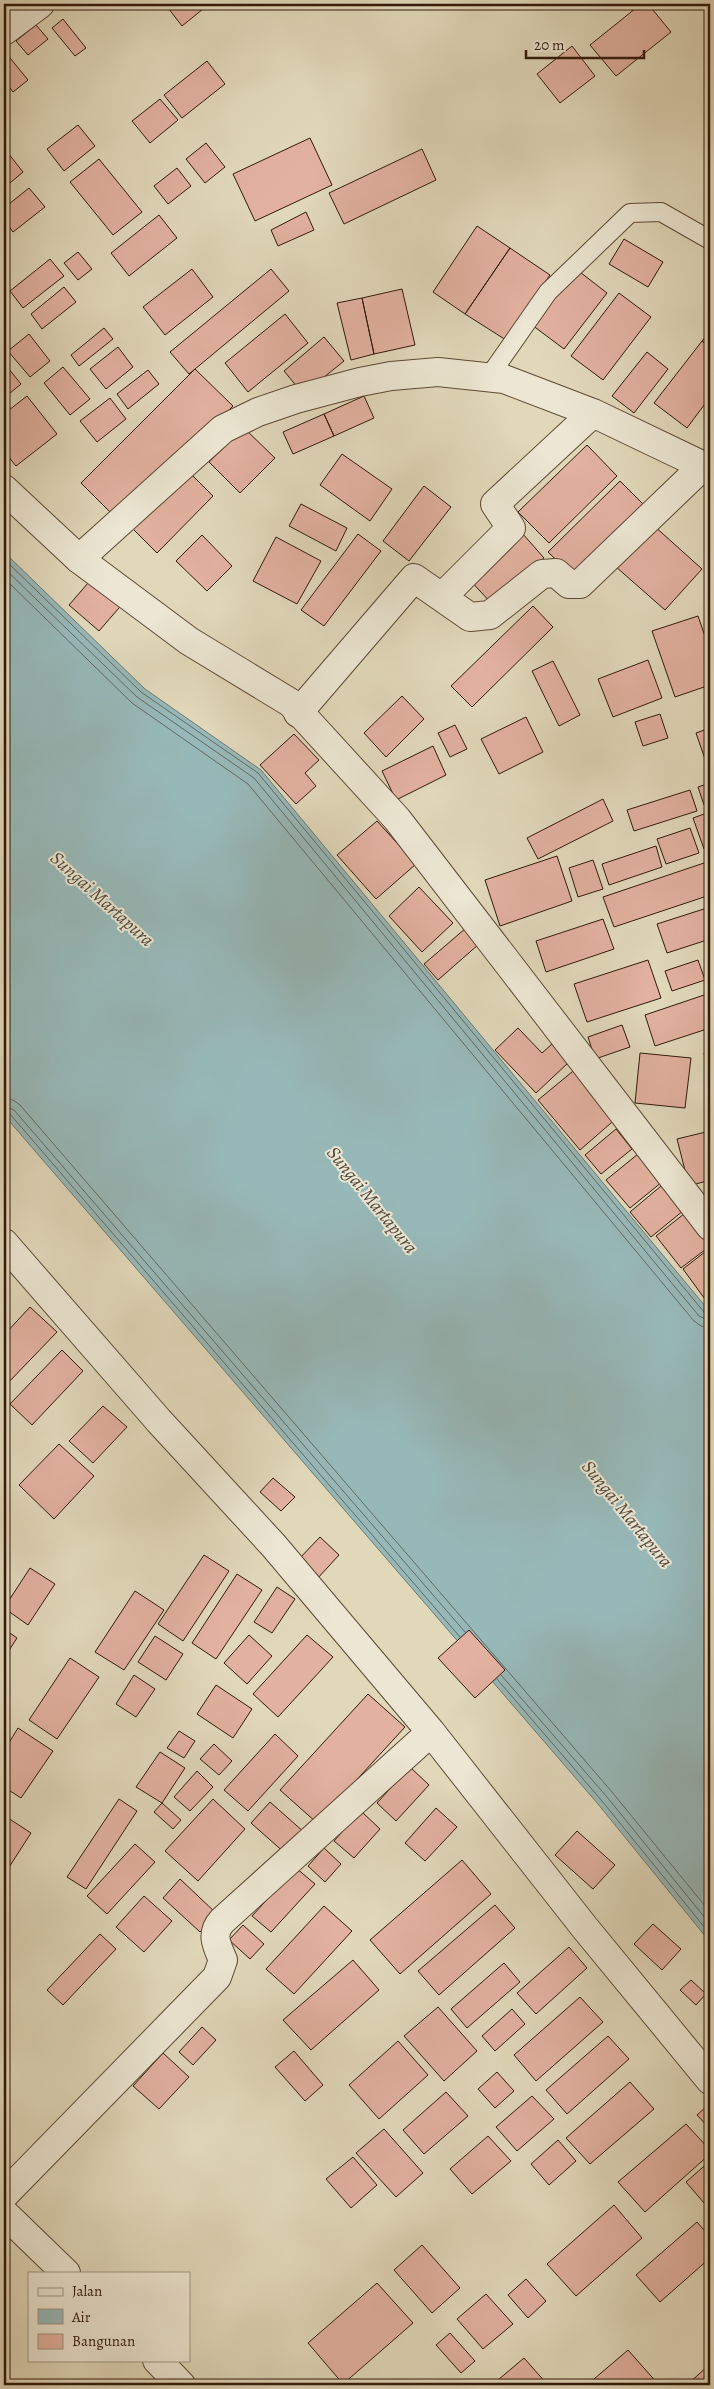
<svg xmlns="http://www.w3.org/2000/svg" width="714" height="2389" font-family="Alegreya,serif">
  <rect width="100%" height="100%" fill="#e1d8ba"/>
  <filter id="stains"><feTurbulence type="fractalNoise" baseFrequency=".004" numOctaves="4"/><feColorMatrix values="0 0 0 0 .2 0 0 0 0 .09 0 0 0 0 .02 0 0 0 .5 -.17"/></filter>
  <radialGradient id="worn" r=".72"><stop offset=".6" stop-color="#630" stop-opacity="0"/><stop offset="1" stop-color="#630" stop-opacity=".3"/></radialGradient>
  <!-- water -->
  <path fill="#97b8b8" stroke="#6e7872" d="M4,552L145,689L261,770L710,1312V1942L598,1804L4,1115Z"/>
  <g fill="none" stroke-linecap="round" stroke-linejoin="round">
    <!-- shore -->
    <path stroke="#646861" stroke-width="1" d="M4,559L141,692L258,773L704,1312L710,1314
      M4,568L137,697L254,778L699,1316L710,1321
      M4,578L132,703L248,784L694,1321L701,1326L710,1328
      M4,1098L13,1100L20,1105L612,1792L710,1912
      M4,1106L14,1110L465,1632
      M4,1112L10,1114L460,1637
      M501,1675L607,1797L710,1924
      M497,1679L602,1801L710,1934"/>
  </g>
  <!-- building -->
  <path fill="#e2b1a0" stroke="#31190a" d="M165,4H199L203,9L182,26Z
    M641,4H648L671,32L616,76L590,45Z
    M63,19L86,48L75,56L52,28Z
    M36,25L48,39L28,55L16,41Z
    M572,46L595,76L560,103L537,74Z
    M6,53L28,80L13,92L4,80V55Z
    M207,61L225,84L182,118L164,95Z
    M160,99L178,120L150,143L132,121Z
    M78,125L95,146L64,171L47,149Z
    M310,138L332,185L255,221L233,174Z
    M206,143L225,167L205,183L186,159Z
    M4,148L23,172L4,188Z
    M422,149L436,180L344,224L329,193Z
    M99,159L142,212L113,235L70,182Z
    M177,168L191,186L168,204L154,186Z
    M29,188L45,207L13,232L4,220V208Z
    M306,212L314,230L278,246L271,230Z
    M159,215L177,238L129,276L111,253Z
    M477,226L510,248L465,314L433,292Z
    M624,239L663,262L648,287L609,264Z
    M510,248L550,275L506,340L465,314Z
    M78,252L92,269L78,280L64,263Z
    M50,259L64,276L23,308L10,291Z
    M192,269L213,297L165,335L143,307Z
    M271,269L289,291L189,374L170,352Z
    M576,269L607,293L564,349L532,325Z
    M64,287L76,302L42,329L31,314Z
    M402,289L415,345L374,354L362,298Z
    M619,293L651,317L603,380L571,356Z
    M362,298L374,354L351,360L337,303Z
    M285,314L308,343L248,392L225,363Z
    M104,328L113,339L79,366L71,355Z
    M710,331V348L702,341Z
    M29,334L50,361L30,377L8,351Z
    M324,337L344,361L303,394L284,371Z
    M702,341L710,348V397L687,428L654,403Z
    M118,347L133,367L106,389L90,369Z
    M647,352L668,369L634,413L612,396Z
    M4,363L21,384L4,398Z
    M63,367L90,399L70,415L44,383Z
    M195,369L233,406L118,520L81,483Z
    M148,370L159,384L128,409L117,394Z
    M27,396L57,434L16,466L4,451V414Z
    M364,396L374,418L334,436L324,414Z
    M110,398L126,419L97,442L80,421Z
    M324,414L334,436L293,454L283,432Z
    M244,428L275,458L240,493L209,462Z
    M587,445L617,476L549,543L518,512Z
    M342,454L392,489L370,521L320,485Z
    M185,468L213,496L157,553L128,524Z
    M620,481L644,505L573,576L548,552Z
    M424,486L451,507L409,561L383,541Z
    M301,504L347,528L336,551L289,526Z
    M652,524L702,569L665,610L615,566Z
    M522,533L544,558L492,604L469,579Z
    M358,534L381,551L324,626L301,610Z
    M202,535L232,566L207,591L176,561Z
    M276,537L321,561L297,604L253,581Z
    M95,575L125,601L99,631L69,605Z
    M533,606L553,627L472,707L451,686Z
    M698,616L710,651V685L675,697L652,631Z
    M648,660L662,698L613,717L598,679Z
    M553,661L580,715L559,726L532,671Z
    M402,696L424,719L386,757L364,733Z
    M660,714L668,738L643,746L635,722Z
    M526,717L543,752L499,774L481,739Z
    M455,725L467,749L450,757L438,733Z
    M710,728V761L706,762L696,733Z
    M294,734L319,760L305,773L316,786L296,804L260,765Z
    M433,746L446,775L396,800L382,771Z
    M710,783V802L704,805L698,787Z
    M690,790L697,811L634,831L627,810Z
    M603,799L613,821L538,859L527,838Z
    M710,812V847L704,849L693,818Z
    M377,821L416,864L376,899L337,855Z
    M690,828L699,853L666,864L657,839Z
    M656,846L662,867L609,885L602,864Z
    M557,856L572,901L500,926L485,880Z
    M593,860L603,889L578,897L569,868Z
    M710,861V895L614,927L603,897Z
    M419,887L453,923L422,952L389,916Z
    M710,907V939L667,953L657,924Z
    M603,919L614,949L546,972L536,941Z
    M466,928L479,944L438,980L424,964Z
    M648,960L661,998L587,1022L574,984Z
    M698,960L705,980L672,991L665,971Z
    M710,993V1028L655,1046L645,1015Z
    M622,1025L630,1047L595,1059L588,1037Z
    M518,1028L542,1053L552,1044L569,1062L536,1093L495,1050Z
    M710,1051V1076L704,1053Z
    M640,1053L691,1058L685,1108L635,1103Z
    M578,1067L619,1116L580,1150L538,1100Z
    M616,1129L632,1149L601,1174L585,1155Z
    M710,1131V1180L689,1186L677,1139Z
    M638,1154L662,1182L630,1208L606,1180Z
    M667,1181L689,1206L651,1237L630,1212Z
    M689,1210L710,1237V1246L681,1268L656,1236Z
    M710,1248V1306L683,1269Z
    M30,1307L57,1332L4,1387V1335Z
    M62,1350L83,1371L32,1425L10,1404Z
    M103,1406L127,1427L93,1463L69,1441Z
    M59,1444L94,1476L54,1519L19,1485Z
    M273,1478L295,1497L281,1511L260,1492Z
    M320,1537L339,1555L317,1579L297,1561Z
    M204,1555L229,1571L183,1641L158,1624Z
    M30,1568L55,1584L28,1625L4,1608Z
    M237,1574L262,1590L216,1659L192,1643Z
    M277,1587L295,1599L272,1633L254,1622Z
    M135,1591L164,1610L124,1670L95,1652Z
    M4,1629L17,1638L4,1658Z
    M469,1630L505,1670L475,1698L438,1658Z
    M249,1635L272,1656L247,1684L224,1663Z
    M307,1635L333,1657L278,1717L253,1694Z
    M155,1636L183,1654L166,1680L138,1662Z
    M70,1658L99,1677L57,1739L29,1720Z
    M134,1675L155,1689L136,1717L116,1704Z
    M216,1685L252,1709L233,1738L197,1714Z
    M368,1694L405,1727L317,1823L280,1790Z
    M18,1728L53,1751L21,1798L4,1787V1751Z
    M179,1731L195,1741L184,1758L167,1748Z
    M275,1734L298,1756L248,1811L224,1790Z
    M214,1744L232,1761L219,1775L200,1759Z
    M160,1752L185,1768L162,1803L136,1787Z
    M410,1767L429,1785L396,1821L377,1803Z
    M197,1771L213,1787L190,1811L174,1797Z
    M119,1799L137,1811L86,1889L67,1877Z
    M213,1799L245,1829L198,1881L165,1851Z
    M270,1802L305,1833L286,1854L251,1823Z
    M162,1803L181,1820L173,1829L154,1812Z
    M436,1808L457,1827L425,1861L405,1843Z
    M361,1811L380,1829L354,1858L334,1841Z
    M8,1818L31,1833L4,1875V1825Z
    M577,1831L615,1865L593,1889L555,1855Z
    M135,1844L155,1862L107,1914L87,1896Z
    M324,1848L341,1864L325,1882L308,1866Z
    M462,1860L491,1894L400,1974L370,1940Z
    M296,1868L315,1884L271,1932L252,1916Z
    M180,1879L217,1914L200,1932L163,1898Z
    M144,1896L172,1921L144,1952L116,1927Z
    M495,1905L515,1928L439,1995L418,1971Z
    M324,1906L352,1931L294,1994L266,1969Z
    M653,1924L681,1949L662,1970L634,1944Z
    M243,1925L264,1944L250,1959L229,1940Z
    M100,1934L116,1949L63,2005L47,1990Z
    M569,1947L587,1968L536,2014L517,1993Z
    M353,1960L379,1990L311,2050L283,2020Z
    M504,1963L520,1982L467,2028L451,2009Z
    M691,1980L706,1994L696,2005L680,1990Z
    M580,1997L603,2022L536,2081L514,2055Z
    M438,2007L477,2051L444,2081L404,2036Z
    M512,2009L525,2024L495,2051L482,2036Z
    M202,2027L216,2040L193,2065L179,2052Z
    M608,2036L629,2059L567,2114L546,2090Z
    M398,2041L428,2075L379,2119L349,2085Z
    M294,2051L323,2085L305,2101L275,2067Z
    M163,2053L189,2077L159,2109L133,2086Z
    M497,2072L514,2091L495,2108L478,2089Z
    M630,2082L654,2109L590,2164L566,2138Z
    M446,2092L468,2116L424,2154L403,2130Z
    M532,2096L554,2119L517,2151L496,2127Z
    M707,2106L710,2109V2129L697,2115Z
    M686,2124L710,2150V2154L645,2212L618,2182Z
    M384,2129L423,2173L396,2197L356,2153Z
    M488,2136L511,2161L472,2194L450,2169Z
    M558,2140L576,2161L549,2185L531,2164Z
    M353,2157L377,2185L351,2208L326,2179Z
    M710,2161V2210L686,2182Z
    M614,2205L642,2238L576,2296L547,2264Z
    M697,2222L710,2237V2258L660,2302L636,2275Z
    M422,2245L460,2288L432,2313L394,2270Z
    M526,2279L546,2301L528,2318L508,2295Z
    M377,2283L413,2323L343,2384L308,2343Z
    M486,2294L513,2324L483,2349L457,2319Z
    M450,2333L475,2361L461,2373L436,2345Z
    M628,2350L659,2385H587Z
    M524,2358L547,2384L492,2385Z
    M710,2364V2385H687Z"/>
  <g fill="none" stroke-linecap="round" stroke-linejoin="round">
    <defs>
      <path id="service" d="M488,378L548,292L630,213L661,212L710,240"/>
      <path id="minor" d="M4,31L40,4
        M79,559L223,429L258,412L296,399L360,382L391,376L438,372L504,379L593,413L710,469
        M443,596L511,528L495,504L593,413
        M298,713L414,578L470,617L490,615L542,574L556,573L569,584H580L703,466
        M4,1243L159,1421L274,1546L431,1732L585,1928L710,2080
        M4,2195L217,1977L223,1960C217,1946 210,1934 222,1921L431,1732"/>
      <path id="tertiary" d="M4,489L79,559L189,641L291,703L397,819L710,1226
        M4,2213L66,2273
        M157,2360L181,2385"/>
    </defs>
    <!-- service casing -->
    <use href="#service" stroke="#5d4936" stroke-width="20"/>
    <!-- minor casing -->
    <use href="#minor" stroke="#5d4936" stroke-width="30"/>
    <!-- tertiary casing -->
    <use href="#tertiary" stroke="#5d4936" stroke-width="30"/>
    <!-- service -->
    <use href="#service" stroke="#ece6d2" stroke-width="18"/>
    <!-- minor -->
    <use href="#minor" stroke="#ece6d2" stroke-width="28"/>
    <!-- tertiary -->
    <use href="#tertiary" stroke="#ece6d2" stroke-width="28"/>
  </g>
  <g text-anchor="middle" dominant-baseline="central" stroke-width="4" stroke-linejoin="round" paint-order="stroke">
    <!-- water labels -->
    <g font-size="19" font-style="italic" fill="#50493e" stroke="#ece6d2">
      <text transform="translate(102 899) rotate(42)">Sungai Martapura</text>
      <text transform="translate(372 1200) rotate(51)">Sungai Martapura</text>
      <text transform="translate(627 1514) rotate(51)">Sungai Martapura</text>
    </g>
  </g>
  <!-- margin -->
  <rect width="714" height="2389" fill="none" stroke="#e1d8ba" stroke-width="20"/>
  <rect x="5" y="5" width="704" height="2379" fill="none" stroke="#31190a" stroke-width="2.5"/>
  <rect x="10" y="10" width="694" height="2369" fill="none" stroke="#31190a"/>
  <!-- legend -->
  <rect x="28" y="2272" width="162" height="90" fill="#ece6d2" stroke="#a19482"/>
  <rect x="38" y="2288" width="25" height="8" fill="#ece6d2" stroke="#a19482"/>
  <text x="72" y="2296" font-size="15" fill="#31190a">Jalan</text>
  <rect x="38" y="2309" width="25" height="15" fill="#97b8b8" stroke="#a19482"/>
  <text x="72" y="2322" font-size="15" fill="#31190a">Air</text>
  <rect x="38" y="2334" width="25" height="15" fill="#e2b1a0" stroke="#a19482"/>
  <text x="72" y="2346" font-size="15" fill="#31190a">Bangunan</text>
  <!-- scale -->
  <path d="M526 50v8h118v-8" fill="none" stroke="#31190a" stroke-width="2.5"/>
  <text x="534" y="50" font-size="15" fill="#31190a" stroke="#ece6d2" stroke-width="4" paint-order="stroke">20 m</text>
  <rect width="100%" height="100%" filter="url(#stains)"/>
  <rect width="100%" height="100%" fill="url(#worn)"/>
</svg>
